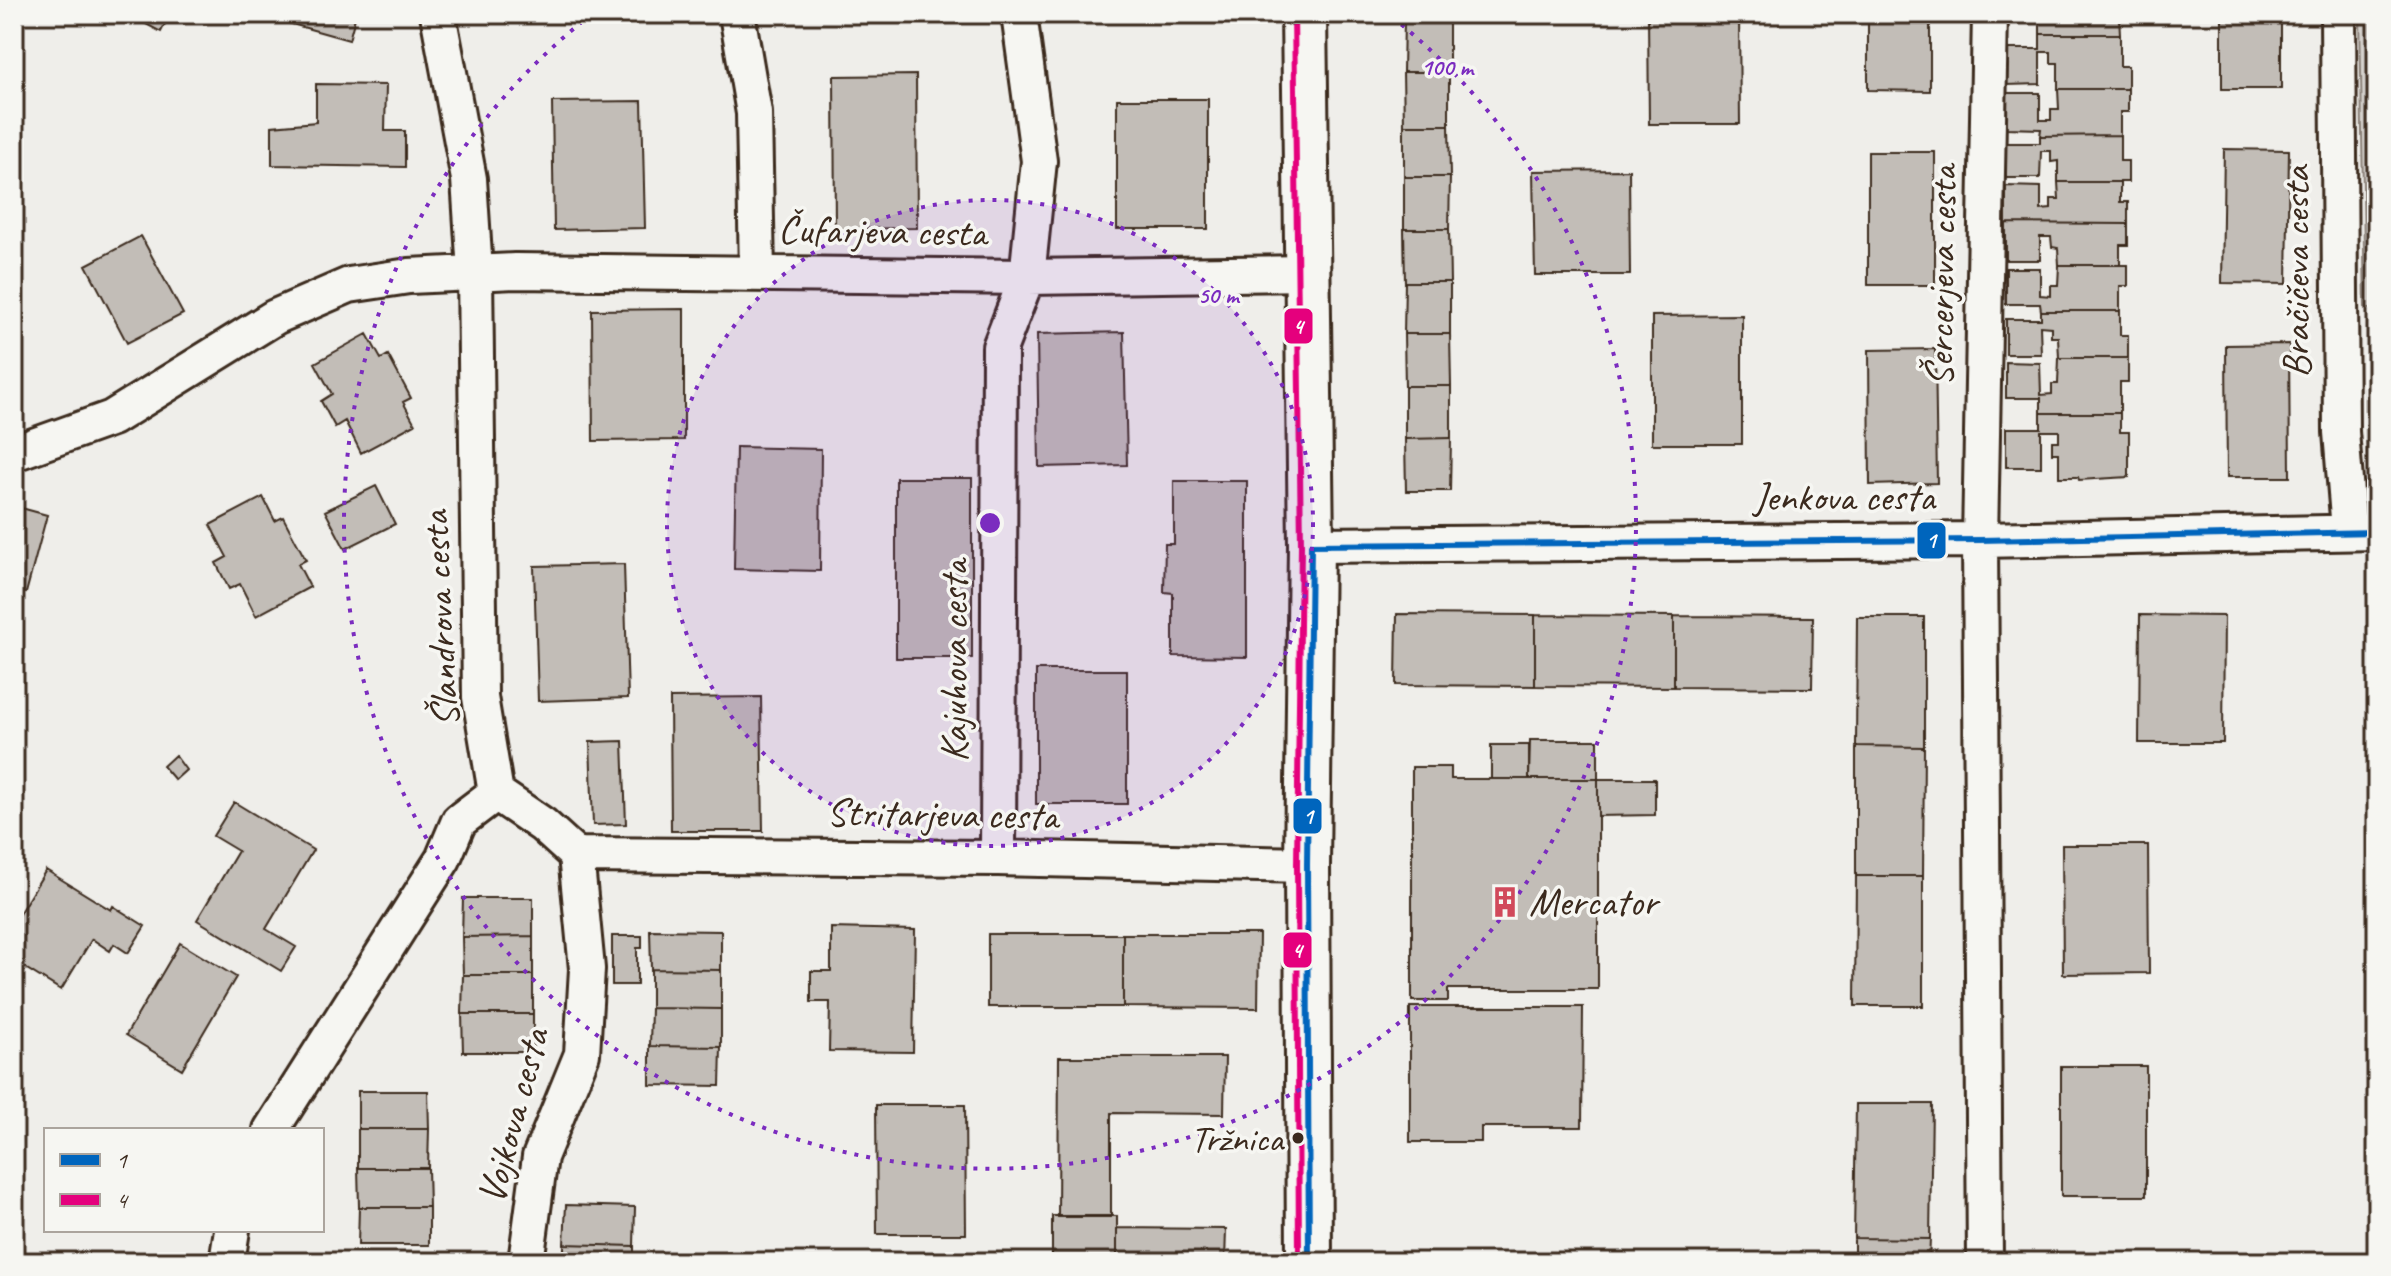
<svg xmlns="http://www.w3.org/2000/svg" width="2391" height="1276" font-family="Caveat,sans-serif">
  <rect width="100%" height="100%" fill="#efeeea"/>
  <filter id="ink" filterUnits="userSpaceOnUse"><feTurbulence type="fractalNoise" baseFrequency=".0125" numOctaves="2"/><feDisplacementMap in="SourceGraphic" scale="16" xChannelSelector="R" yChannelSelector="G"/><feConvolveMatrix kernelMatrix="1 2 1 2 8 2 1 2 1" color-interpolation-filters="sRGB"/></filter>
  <g filter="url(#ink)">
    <!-- green -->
    <path fill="#d4d1cc" stroke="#887e75" stroke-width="2" d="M2360,14H2377V495H2368L2365,368L2375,367L2374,309H2365Z"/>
    <!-- building -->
    <path fill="#c2bdb7" stroke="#3b2a1e" stroke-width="2" d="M127,14H170L161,32Z
      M256,14H356L349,40Z
      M1404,14H1449V20H1404Z
      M1648,14H1739L1740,124H1649Z
      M1868,14H1930V91L1868,90Z
      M2006,14L2058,16V14L2129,15H2119L2120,34H2040V19H2006Z
      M2222,14H2281V89H2222Z
      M1404,20H1449V72H1403Z
      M2040,34H2120V66H2128V89H2058V63H2051V52H2040V84L2006,85V49H2040Z
      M1403,72H1449V125H1404Z
      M916,75L917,228L835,229L834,76Z
      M316,84L386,85L385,131H405V167L272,165V126L316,122Z
      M2058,89H2128V112H2120V135L2040,136L2041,129L2006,128V93H2040V120H2051V109H2059Z
      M1117,99H1208V229H1117Z
      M642,101L645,228L554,230L552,102Z
      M1404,125H1449L1450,177H1404Z
      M2120,135V161H2128V182H2058V161L2051,162V151H2041L2040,178H2006V143H2040V136Z
      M2224,149L2289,150L2287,284L2222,283Z
      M1868,152H1935V285H1868Z
      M1629,170L1630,275H1535L1533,171Z
      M1404,177H1450L1449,229H1404Z
      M2058,182H2120V202H2128V224L2006,223V186L2041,187V210L2051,209V199H2059Z
      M2006,223L2128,224V245H2120V265H2059L2058,248L2052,247L2051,237H2040V260H2006Z
      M1404,229H1449L1450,282H1405Z
      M141,236L183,314L127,343L86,265Z
      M2059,265H2128V286H2120V311H2041L2040,304H2006V268H2040V295L2051,296V285H2058Z
      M1405,282H1450V334H1404Z
      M684,309V440L593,441L592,310Z
      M2041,311H2120V335H2128V358H2059L2058,337H2051V327L2040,326L2041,354H2006V319H2041Z
      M1742,315V444H1652V316Z
      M1124,332L1127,465L1039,467L1037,334Z
      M367,334L381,359L388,355L411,398L403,402L415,424L361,453L345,421L335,427L321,401L332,394L315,363Z
      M1404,334H1450L1451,386H1405Z
      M2289,344L2290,477H2227L2226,345Z
      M1935,349L1937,483L1870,485L1869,350Z
      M2059,358H2128V382H2120V413H2041V398H2006V362L2040,363L2041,395L2052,394V384H2058Z
      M1405,386H1451V438L1405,439Z
      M2041,413H2120V432H2129V477L2079,480L2078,477H2059V453H2052V441H2059V431H2041V467H2006V428H2041Z
      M1451,438L1450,491H1406L1405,439Z
      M736,447L821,449L820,571L734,569Z
      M896,478H972V658H896Z
      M1174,481H1247V657L1173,656V593L1164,592L1165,544H1174Z
      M376,486L395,524L345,549L325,511Z
      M263,497L275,521L283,517L306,560L298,564L310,587L256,616L240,584L229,589L216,563L227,557L210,525Z
      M14,506L47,515L26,593L14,590Z
      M624,564L628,698L538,701L534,566Z
      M1397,614L1535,615V686L1396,685Z
      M1535,615L1674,616V687L1535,686Z
      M2140,615L2224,616L2223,743H2139Z
      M1674,616L1813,617L1812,688L1674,687Z
      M1857,617H1924V747L1856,746Z
      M1036,670H1127V804H1036Z
      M761,697L763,831H671L670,698Z
      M1530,740H1598V779H1529Z
      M623,741L626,824L593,825L590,742Z
      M1491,745H1529V779H1491Z
      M1856,746L1924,747L1923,876H1856Z
      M175,755L186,770L175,780L163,766Z
      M1412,767H1451V779H1598V989H1448V1001H1412Z
      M1598,779H1655V815L1598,816Z
      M234,802L313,850L266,929L296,947L281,971L197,920L238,851L213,836Z
      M2062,845H2148L2149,973L2063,974Z
      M46,870L111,910L113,906L145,926L128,953L114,944L110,951L92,939L61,990L14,961V922Z
      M1856,876H1923V1006H1855Z
      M463,898H533V936L462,937Z
      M831,928L915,930L913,1052L829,1051L830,1002H811V971H831Z
      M650,930L721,931V970L651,969Z
      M988,934H1123V1007H988Z
      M1123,934H1259L1258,1008L1123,1007Z
      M533,936V975H463L462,937Z
      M612,936H642V948H637V985H612Z
      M180,943L236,977L182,1069L126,1035Z
      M651,969L721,970V1009L651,1008Z
      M463,975H533V1014H462Z
      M1410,1007H1583L1582,1127H1481V1142H1410Z
      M651,1008L721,1009V1047L650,1046Z
      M462,1014H533V1052H463Z
      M650,1046L721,1047L720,1086L650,1085Z
      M1059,1057H1225L1224,1114L1111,1113V1217H1058Z
      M2061,1066H2146V1196H2061Z
      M358,1091H428L429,1129H358Z
      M1856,1104H1932L1930,1239L1854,1238Z
      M876,1105H965L966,1234H877Z
      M358,1129H429L428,1168H358Z
      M358,1168H428L429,1207H359Z
      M566,1205L635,1207L634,1246L564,1244Z
      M359,1207H429V1245H358Z
      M1052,1216H1117V1262H1052Z
      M1117,1228L1226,1229L1225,1262H1117Z
      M1854,1238L1930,1239L1929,1262H1854Z
      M564,1244L634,1246V1262H564Z"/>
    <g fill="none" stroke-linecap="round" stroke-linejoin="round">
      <defs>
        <path id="street" d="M438,14L469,179L475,272L480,697L496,793
          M737,14L754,113L757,274
          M2338,14L2341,432L2349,530
          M14,453L112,418L275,317L349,285L409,276L515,271L1027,277L1305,273
          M1311,545L1980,540L2377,532
          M496,793L543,825L576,855L587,969L582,1054L540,1157L526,1262
          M576,855L998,858L1307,865
          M998,858L1000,347L1027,277L1039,161L1019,14
          M271,1130L443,859L459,821L496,793
          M227,1262L232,1230
          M1985,1262L1980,540L1990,14"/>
        <path id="secondary" d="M1304,14L1311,545L1307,865L1309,1262"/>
      </defs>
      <!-- street casing -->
      <use href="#street" stroke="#3b2a1e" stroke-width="40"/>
      <!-- secondary casing -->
      <use href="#secondary" stroke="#3b2a1e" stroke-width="50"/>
      <!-- street -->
      <use href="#street" stroke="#f6f6f2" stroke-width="34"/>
      <!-- secondary -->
      <use href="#secondary" stroke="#f6f6f2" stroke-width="44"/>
      <defs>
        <path id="bus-1" d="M1309,1262L1307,865L1311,545L1980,540L2377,532"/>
        <path id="bus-2" d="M1294,14L1301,545L1297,865L1299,1262"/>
      </defs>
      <!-- bus-1 casing -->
      <use href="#bus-1" stroke="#f6f6f2" stroke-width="12"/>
      <!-- bus-2 casing -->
      <use href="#bus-2" stroke="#f6f6f2" stroke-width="12"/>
      <!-- bus-1 -->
      <use href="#bus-1" stroke="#0065bd" stroke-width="6"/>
      <!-- bus-2 -->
      <use href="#bus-2" stroke="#e5007d" stroke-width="6"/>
    </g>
  </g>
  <!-- distance rings -->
  <circle cx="990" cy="523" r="323" fill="#7b2cbf" fill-opacity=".12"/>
  <g fill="none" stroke="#7b2cbf" stroke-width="4" stroke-dasharray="4 8">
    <circle cx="990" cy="523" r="323"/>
    <path d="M1392 17A646 646 0 1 1 588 17"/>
  </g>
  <!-- icons -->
  <defs>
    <symbol id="building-bare" viewBox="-9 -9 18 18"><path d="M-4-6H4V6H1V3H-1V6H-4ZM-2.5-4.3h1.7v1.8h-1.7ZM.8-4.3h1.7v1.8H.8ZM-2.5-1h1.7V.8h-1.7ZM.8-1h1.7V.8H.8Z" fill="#d1495b" stroke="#f6f6f2" stroke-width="2.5" paint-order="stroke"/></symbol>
  </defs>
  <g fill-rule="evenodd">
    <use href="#building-bare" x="1483" y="880" width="44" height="44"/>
  </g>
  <!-- markers -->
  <circle fill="#3b2a1e" stroke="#f6f6f2" stroke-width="3" cx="1298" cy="1138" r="7"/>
  <g text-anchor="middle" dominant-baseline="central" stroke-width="7" stroke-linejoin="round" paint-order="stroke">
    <!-- bus labels -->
    <g font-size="38" fill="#3b2a1e" stroke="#f6f6f2" text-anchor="end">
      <text x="1283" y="1138">Tržnica</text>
    </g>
    <!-- street labels -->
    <g font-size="40" fill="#3b2a1e" stroke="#f6f6f2">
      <text transform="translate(882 231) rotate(1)">Čufarjeva cesta</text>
      <text transform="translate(2296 272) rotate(-90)">Bračičeva cesta</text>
      <text transform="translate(1941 276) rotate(-89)">Šercerjeva cesta</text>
      <text x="1844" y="497">Jenkova cesta</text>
      <text transform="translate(440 619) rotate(-93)">Šlandrova cesta</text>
      <text transform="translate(954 661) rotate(-90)">Kajuhova cesta</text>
      <text transform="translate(942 814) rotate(1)">Stritarjeva cesta</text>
      <text transform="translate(513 1116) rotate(-75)">Vojkova cesta</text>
    </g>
    <!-- poi labels -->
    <g font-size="40" fill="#3b2a1e" stroke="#f6f6f2" text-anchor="start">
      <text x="1529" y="902">Mercator</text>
    </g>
  </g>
  <circle cx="990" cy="523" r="12" fill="#7b2cbf" stroke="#f6f6f2" stroke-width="4"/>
  <g font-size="24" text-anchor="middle" font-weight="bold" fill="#7b2cbf" stroke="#f6f6f2" stroke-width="7" stroke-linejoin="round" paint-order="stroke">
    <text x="1447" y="75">100 m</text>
    <text x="1218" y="303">50 m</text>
  </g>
  <g stroke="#f6f6f2" stroke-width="3">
    <rect x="1283" y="307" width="31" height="38" rx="8" fill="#e5007d"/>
    <rect x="1916" y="521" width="31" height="39" rx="8" fill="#0065bd"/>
    <rect x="1292" y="797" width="31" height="38" rx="8" fill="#0065bd"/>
    <rect x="1282" y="931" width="31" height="38" rx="8" fill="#e5007d"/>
  </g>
  <g font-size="22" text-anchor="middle" font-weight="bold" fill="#fff">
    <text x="1298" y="334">4</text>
    <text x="1931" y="548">1</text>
    <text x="1308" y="824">1</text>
    <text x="1297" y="958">4</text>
  </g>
  <!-- margin -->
  <rect width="2391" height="1276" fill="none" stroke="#f6f6f2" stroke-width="48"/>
  <rect x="24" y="24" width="2343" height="1228" fill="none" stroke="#3b2a1e" stroke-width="3" filter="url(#ink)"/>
  <!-- legend -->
  <rect x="44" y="1128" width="280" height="104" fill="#f6f6f2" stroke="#aba49d" stroke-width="2"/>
  <rect x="60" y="1154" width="40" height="12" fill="#0065bd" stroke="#aba49d" stroke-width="2"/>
  <text x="116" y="1168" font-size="24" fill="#3b2a1e">1</text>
  <rect x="60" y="1194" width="40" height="12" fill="#e5007d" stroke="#aba49d" stroke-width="2"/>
  <text x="116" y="1208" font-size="24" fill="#3b2a1e">4</text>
</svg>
